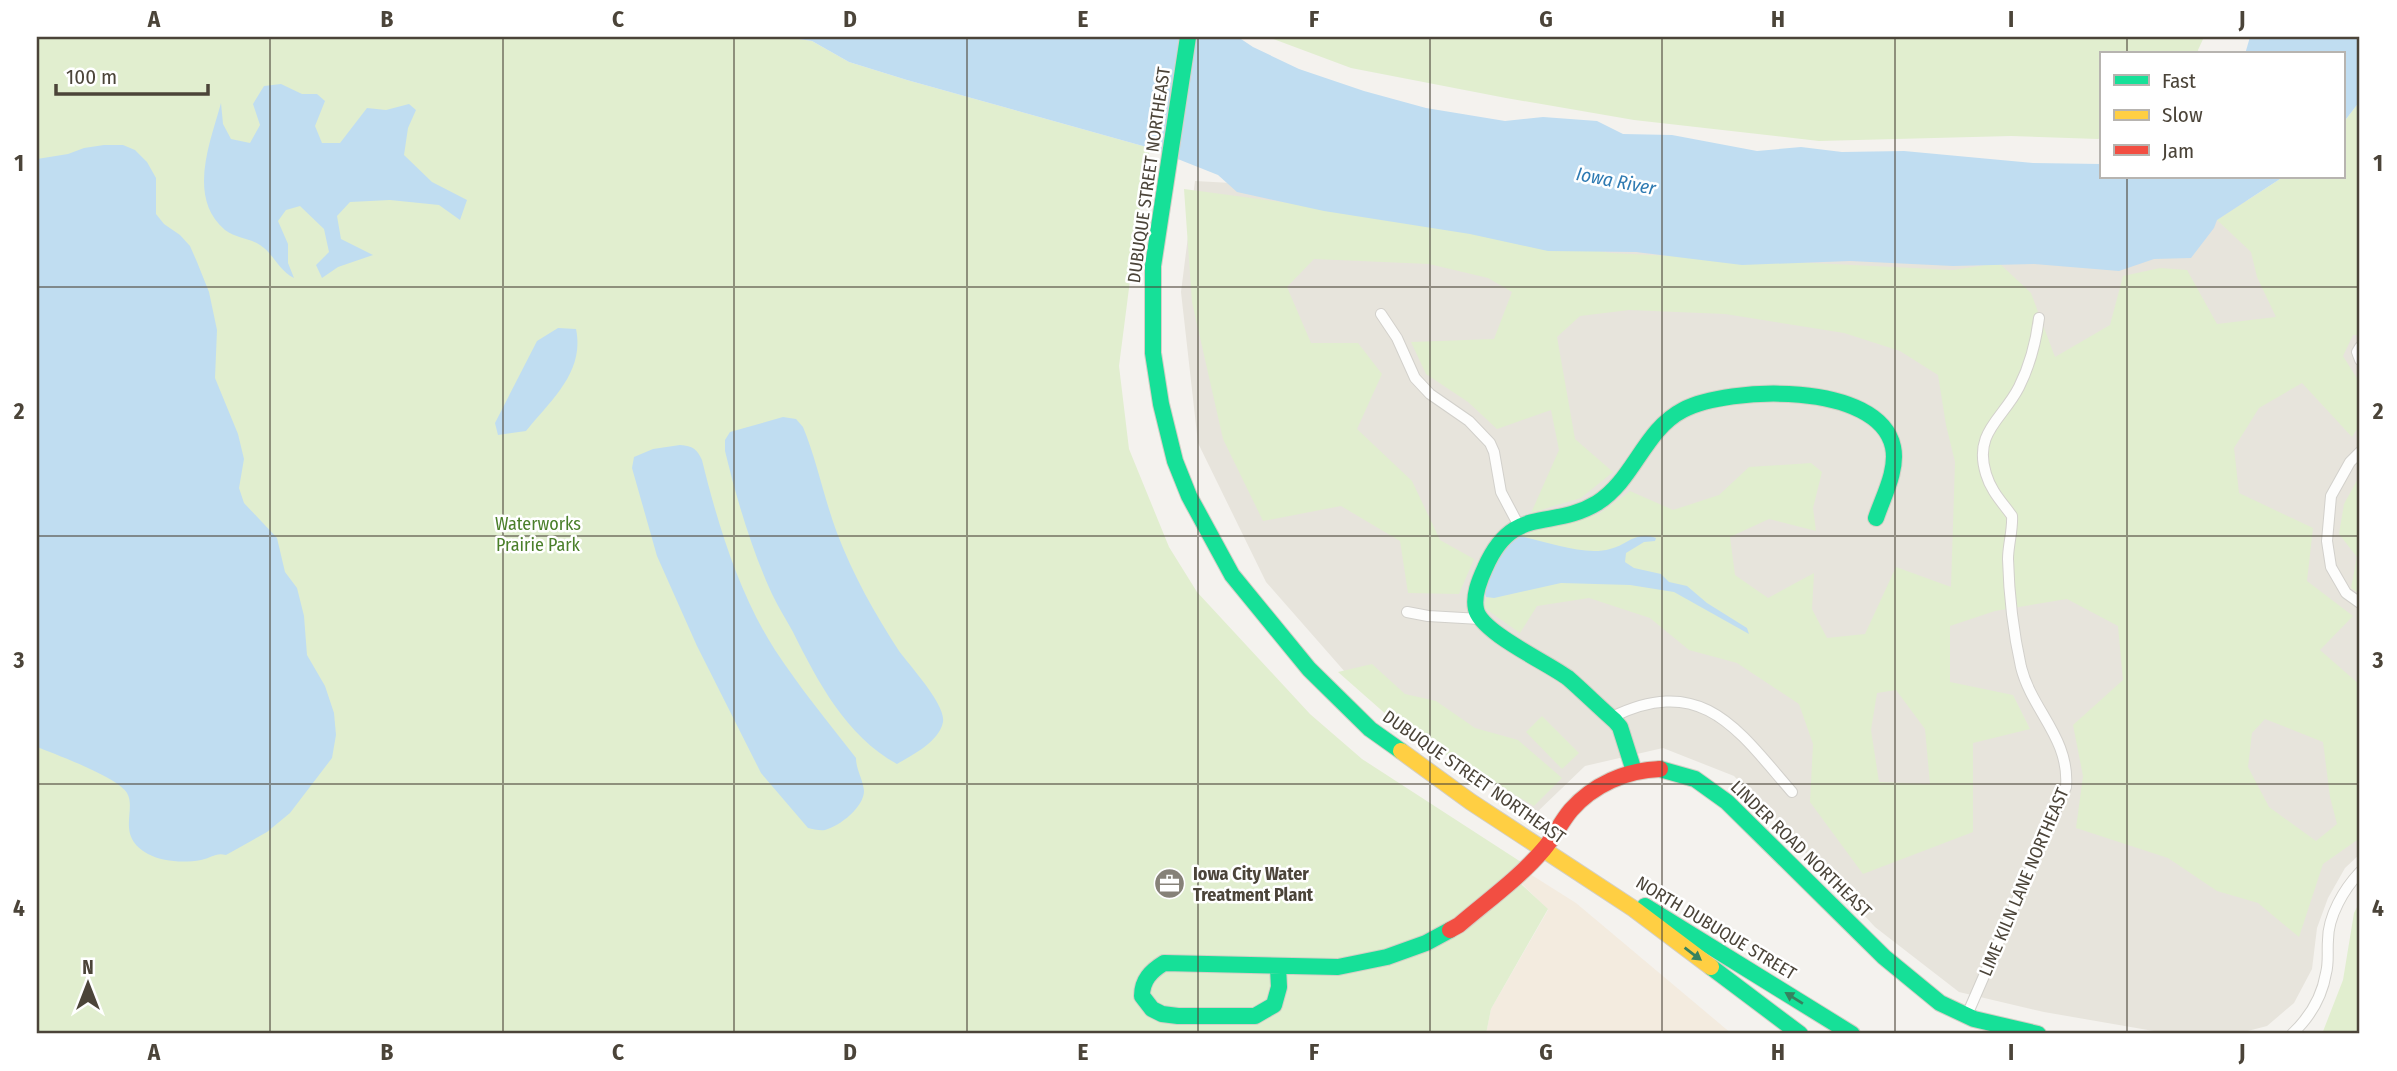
<svg xmlns="http://www.w3.org/2000/svg" width="2397" height="1071" font-family="'Fira Sans Condensed',sans-serif">
  <rect width="100%" height="100%" fill="#f4f2ee"/>
  <!-- residential -->
  <path fill="#e7e4dc" d="M1195,181L1965,224L2360,191V854L2345,868L2328,898L2317,928L2312,969L2294,1003L2267,1026L2236,1034H2171L2044,1012L1959,992L1875,927L1734,776L1663,748L1585,766L1534,815L1367,697L1266,582L1198,443L1181,292Z"/>
  <!-- commercial -->
  <path fill="#f3ebdf" d="M1530,874L1576,903L1732,1034H1486L1491,1009L1548,910L1522,884Z"/>
  <!-- green -->
  <path fill="#e1eecf" fill-rule="evenodd" d="M37,37H785L812,41L849,62L907,80L1150,148L1137,226L1119,366L1129,449L1169,547L1197,592L1310,714L1362,759L1527,866L1518,874L1521,884L1548,909L1491,1009L1486,1034H37Z
    M1268,37H2204L2198,50L2199,54H2101V138L2098,139L2011,136L1819,141L1634,120L1506,98L1351,68Z
    M2360,101V335H2353L2343,356L2358,380L2360,387V424L2352,437L2302,383L2259,408L2234,448L2239,493L2313,528L2307,581L2353,616L2320,650L2360,685V838L2323,864L2299,937L2258,903L2217,891L2168,858L2076,828L2083,776L2073,725L2123,680L2118,626L2067,599L1995,611L1950,626V682L2013,695L2030,729L1973,743V832L1863,874L1810,802L1813,744L1799,704L1737,663L1689,650L1650,618L1589,598L1537,606L1520,633L1483,607L1513,535L1599,514L1630,491L1673,510L1719,495L1749,467L1811,463L1822,472L1813,508L1816,531L1769,519L1730,537L1735,575L1768,598L1814,573L1812,609L1827,638L1865,634L1896,567L1951,587L1955,462L1946,425L1938,375L1900,351L1844,333L1725,314L1629,310L1580,316L1557,337L1575,439L1613,472L1581,498L1531,513L1559,450L1551,410L1497,429L1468,402L1426,374L1411,342L1494,339L1512,292L1488,278L1429,264L1314,259L1287,287L1311,343H1358L1382,374L1357,429L1412,481L1440,540L1474,559L1459,594L1408,593L1400,541L1341,506L1263,521L1223,439L1192,302L1184,189L1371,214L1611,253L1953,270L1999,263L2031,293L2055,357L2110,325L2123,276L2160,268L2187,270L2217,324L2276,317L2257,277L2251,252L2217,220L2283,177H2343V123ZM1896,690L1925,729L1930,784L1879,782L1871,730L1877,693ZM2265,719L2323,742L2330,797L2337,824L2316,841L2269,807L2248,767L2252,733Z
    M2360,475V594L2351,588L2357,557L2339,534L2344,504Z
    M1372,664L1405,694L1436,701L1475,728L1518,740L1562,778L1534,806L1405,731L1338,672Z
    M1542,716L1579,753L1562,769L1526,732Z
    M2360,901V1034H2322L2343,980L2354,913Z"/>
  <!-- water -->
  <path fill="#c0ddf1" d="M785,37H1238L1253,47L1299,69L1364,91L1426,108L1505,121L1543,117L1597,121L1623,134L1672,135L1757,151L1801,147L1842,152L1904,151L2033,163L2101,164V177H2283L2217,220L2214,228L2191,258L2154,259L2119,271L2034,264L1953,266L1850,261L1742,265L1636,252L1548,251L1470,234L1324,211L1237,192L1218,175L1150,148L907,80L849,62L812,41Z
    M2250,37H2360V101L2343,123V54H2245Z
    M281,84L302,94H317L325,101L315,126L322,143H340L367,108L386,110L409,104L416,110L408,128L404,155L432,182L467,200L460,220L439,205L390,200L350,202L337,216L341,239L373,255L338,267L322,278L316,265L329,252L324,229L300,206L286,210L278,221L288,244V263L294,278C278,270 274,254 260,245C250,238 235,238 225,230C187,198 210,143 221,103L223,124L231,139L250,143L260,125L253,104L264,86Z
    M104,145H123L135,150L147,162L156,178V214L164,224L180,235L190,246L197,262L209,292L217,330L215,378L238,434L244,459L239,488L244,503L277,538L285,572L297,588L304,616L307,655L325,686L334,713L336,735L332,758L290,813L267,832L226,855C216,852 211,858 201,860C184,863 163,862 148,854C115,836 137,810 127,793C119,778 55,754 37,747V159L68,154L84,148Z
    M558,328L576,329C585,372 551,400 526,431L498,435L495,423L537,341Z
    M783,417L796,419L803,427C817,461 824,498 837,533C853,575 875,614 899,651C910,666 946,705 943,722C939,742 912,755 897,764C846,736 818,682 793,632C786,619 778,607 772,594C751,548 737,500 725,451V440L730,432Z
    M680,445C693,446 697,449 702,460C718,525 739,594 775,650C800,688 828,722 856,758C856,770 863,779 864,791C864,807 840,826 825,830C820,831 813,829 808,828L761,773L697,646L657,556L632,468L634,457L653,449Z
    M1513,535C1540,539 1583,557 1610,549C1627,545 1636,530 1656,538L1655,541L1644,542L1626,553L1625,562L1634,568L1661,574L1669,582L1687,586L1707,603L1747,628L1749,634L1674,592L1630,585L1561,583L1494,598L1486,597C1478,577 1502,552 1513,535Z"/>
  <g fill="none" stroke-linecap="round" stroke-linejoin="round">
    <defs>
      <path id="street" d="M1381,314L1397,338L1415,378L1430,394L1469,421L1490,443L1494,452L1501,492L1519,526
        M2360,347L2357,352L2360,360
        M2360,452L2350,462L2331,496L2327,541L2331,567L2346,593L2360,603
        M1407,612L1428,616L1480,619
        M1612,717C1703,673 1738,730 1792,792
        M1967,1015L2066,787C2070,738 2032,711 2021,667C2013,631 2009,596 2008,559C2008,545 2013,530 2012,516C2002,502 1991,491 1986,474C1973,432 2003,419 2019,387C2030,365 2036,342 2039,318
        M2292,1034C2309,1018 2322,997 2326,973C2329,962 2327,951 2328,940C2328,916 2344,889 2360,872"/>
      <path id="fast" d="M1188,37L1153,266V353L1161,404L1175,461L1189,496L1232,575L1309,669L1370,729L1401,751
        M1660,769L1695,779L1727,802L1884,957L1940,1003L1974,1019L2038,1034
        M1634,771L1620,727L1615,721C1599,707 1584,692 1568,678C1548,663 1480,632 1476,609C1473,596 1479,581 1485,568C1513,503 1551,531 1597,503C1634,480 1644,430 1683,410C1728,386 1879,381 1893,447C1898,470 1883,497 1876,518
        M1645,906L1852,1034
        M1278,967L1279,987L1274,1005L1255,1016H1178L1162,1014L1152,1009L1142,996C1142,980 1151,971 1164,963L1338,967L1387,957L1426,943L1450,930
        M1711,967L1800,1034"/>
      <path id="slow" d="M1401,751L1471,802L1634,909L1711,967"/>
      <path id="jam" d="M1450,930L1459,925C1487,901 1519,878 1543,850C1554,838 1560,823 1571,810C1593,785 1626,770 1660,769"/>
    </defs>
    <!-- street casing -->
    <use href="#street" stroke="#d2d0cb" stroke-width="12"/>
    <!-- fast casing -->
    <use href="#fast" stroke="#d3cfc5" stroke-width="18"/>
    <!-- slow casing -->
    <use href="#slow" stroke="#d3cfc5" stroke-width="18"/>
    <!-- jam casing -->
    <use href="#jam" stroke="#d3cfc5" stroke-width="18"/>
    <!-- street -->
    <use href="#street" stroke="#fdfdfc" stroke-width="10"/>
    <!-- fast -->
    <use href="#fast" stroke="#16e098" stroke-width="16"/>
    <!-- slow -->
    <use href="#slow" stroke="#ffcf43" stroke-width="16"/>
    <!-- jam -->
    <use href="#jam" stroke="#f24e42" stroke-width="16"/>
  </g>
  <!-- one-way arrows -->
  <defs><path id="oneway-solid" d="M-6-.8H1V-3.2L6.5 0L1 3.2V.8H-6Z" transform="scale(1.75)"/></defs>
  <g fill="#36825f">
    <use href="#oneway-solid" transform="translate(1693 954) rotate(37)"/>
    <use href="#oneway-solid" transform="translate(1794 998) rotate(-148)"/>
  </g>
  <!-- grid -->
  <path fill="none" stroke="#4b4439" stroke-width="2" stroke-opacity="0.55" d="M270,37V1034M503,37V1034M734,37V1034M967,37V1034M1198,37V1034M1430,37V1034M1662,37V1034M1895,37V1034M2127,37V54M2127,177V1034M37,287H2360M37,536H2360M37,784H2360"/>
  <!-- icons -->
  <defs>
    <symbol id="office-disc" viewBox="-11 -11 22 22"><circle r="9.5" fill="#868178" stroke="#fff"/><path d="M-6-3h4V-5.5h4V-3h4V5H-6ZM-1-4.5V-3h2v-1.5ZM-6 0V1H6V0Z" fill="#fff"/></symbol>
  </defs>
  <g fill-rule="evenodd">
    <use href="#office-disc" x="1152" y="866" width="35" height="35"/>
  </g>
  <g text-anchor="middle" dominant-baseline="central" stroke-width="5" stroke-linejoin="round" paint-order="stroke">
    <!-- street labels -->
    <g font-size="18" fill="#4b4439" stroke="#fff">
      <text transform="translate(1149 175) rotate(-82)">DUBUQUE STREET NORTHEAST</text>
      <text transform="translate(1474 777) rotate(35)">DUBUQUE STREET NORTHEAST</text>
      <text transform="translate(1801 849) rotate(44)">LINDER ROAD NORTHEAST</text>
      <text transform="translate(2024 882) rotate(-67)">LIME KILN LANE NORTHEAST</text>
      <text transform="translate(1716 928) rotate(31)">NORTH DUBUQUE STREET</text>
    </g>
    <!-- park labels -->
    <g font-size="18" fill="#4a7f2a" stroke="#fff">
      <text x="538" y="524">Waterworks<tspan x="538" dy="21">Prairie Park</tspan></text>
    </g>
    <!-- poi labels -->
    <g font-size="18" font-weight="bold" fill="#4b4439" stroke="#fff" text-anchor="start">
      <text x="1193" y="874">Iowa City Water<tspan x="1193" dy="21">Treatment Plant</tspan></text>
    </g>
    <!-- water labels -->
    <g font-size="19" font-style="italic" fill="#2e7ab2" stroke="#fff">
      <text transform="translate(1616 181) rotate(11)">Iowa River</text>
    </g>
  </g>
  <!-- border -->
  <rect width="2397" height="1071" fill="none" stroke="#ffffff" stroke-width="77"/>
  <!-- legend -->
  <rect x="2100" y="52" width="245" height="126" fill="#ffffff" stroke="#b7b4b0" stroke-width="2"/>
  <rect x="2114" y="75" width="35" height="10" fill="#16e098" stroke="#b7b4b0" stroke-width="2"/>
  <text x="2162" y="88" font-size="21" fill="#4b4439">Fast</text>
  <rect x="2114" y="110" width="35" height="10" fill="#ffcf43" stroke="#b7b4b0" stroke-width="2"/>
  <text x="2162" y="122" font-size="21" fill="#4b4439">Slow</text>
  <rect x="2114" y="145" width="35" height="10" fill="#f24e42" stroke="#b7b4b0" stroke-width="2"/>
  <text x="2162" y="158" font-size="21" fill="#4b4439">Jam</text>
  <!-- north arrow -->
  <g transform="translate(88 984)" stroke="#ffffff" stroke-width="5" paint-order="stroke">
  <path d="M0-5L12 26L0 18L-12 26Z" fill="#4b4439"/>
  <text y="-10" font-size="19" font-weight="bold" text-anchor="middle" fill="#4b4439">N</text>
  </g>
  <!-- scale -->
  <path d="M56 84v10h152v-10" fill="none" stroke="#4b4439" stroke-width="3.5"/>
  <text x="66" y="84" font-size="21" fill="#4b4439" stroke="#ffffff" stroke-width="5" paint-order="stroke">100 m</text>
  <rect x="38" y="38" width="2320" height="994" fill="none" stroke="#4b4439" stroke-width="2.5"/>
  <g font-size="23" text-anchor="middle" font-weight="bold" fill="#4b4439">
    <text x="154" y="27">A</text>
    <text x="387" y="27">B</text>
    <text x="618" y="27">C</text>
    <text x="850" y="27">D</text>
    <text x="1083" y="27">E</text>
    <text x="1314" y="27">F</text>
    <text x="1546" y="27">G</text>
    <text x="1778" y="27">H</text>
    <text x="2011" y="27">I</text>
    <text x="2242" y="27">J</text>
    <text x="19" y="171">1</text>
    <text x="2378" y="171">1</text>
    <text x="19" y="419">2</text>
    <text x="2378" y="419">2</text>
    <text x="19" y="668">3</text>
    <text x="2378" y="668">3</text>
    <text x="19" y="916">4</text>
    <text x="2378" y="916">4</text>
    <text x="154" y="1060">A</text>
    <text x="387" y="1060">B</text>
    <text x="618" y="1060">C</text>
    <text x="850" y="1060">D</text>
    <text x="1083" y="1060">E</text>
    <text x="1314" y="1060">F</text>
    <text x="1546" y="1060">G</text>
    <text x="1778" y="1060">H</text>
    <text x="2011" y="1060">I</text>
    <text x="2242" y="1060">J</text>
  </g>
</svg>
